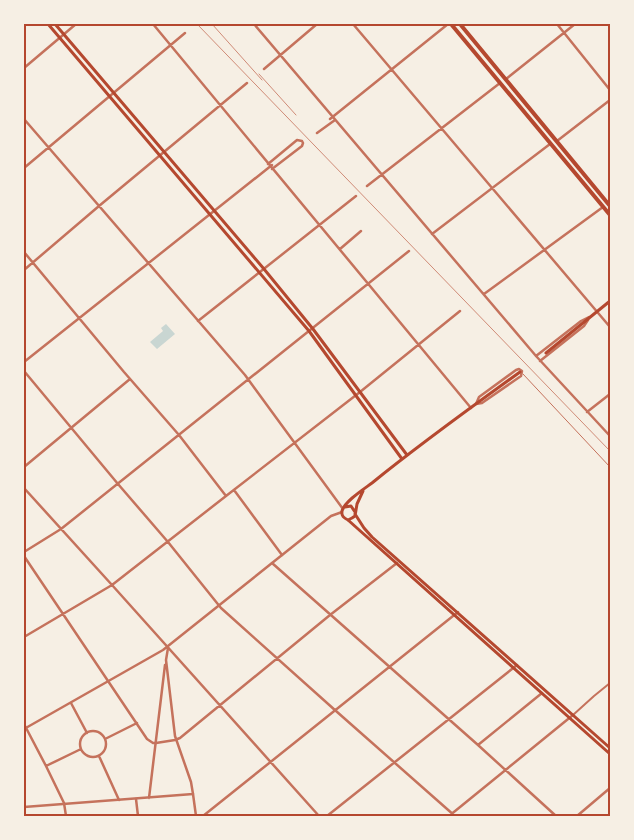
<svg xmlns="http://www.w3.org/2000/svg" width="634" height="840" font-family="Signika,sans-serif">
  <rect width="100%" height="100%" fill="#f6efe4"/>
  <!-- water -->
  <path fill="#c9d6d2" d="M166,324L175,334L157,349L150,342L163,331L161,328Z"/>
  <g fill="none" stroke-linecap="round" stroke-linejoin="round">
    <!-- service -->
    <path stroke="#c5725c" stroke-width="1" d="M523,374L610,467"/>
    <!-- pedestrian -->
    <path stroke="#c5725c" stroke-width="2" d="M573,715L594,696L610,683"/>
    <!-- minor -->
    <path stroke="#c5725c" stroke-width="2.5" d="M153,24C258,152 365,279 471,408
      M254,24L536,356L610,436
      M353,24L610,327
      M557,24L610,90
      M24,68L76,24
      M264,69L317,24
      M506,79L575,24
      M24,119L245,375L343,509
      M330,119L448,24
      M317,133L335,120
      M557,141L610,100
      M268,164L297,140L302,141L303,143L302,146L272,169
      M24,168L185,33
      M367,186L500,83
      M432,234L550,144
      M340,249L361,231
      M24,252L124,372L179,435L226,496
      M24,270L99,206L247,83
      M484,294L603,207
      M198,321L356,196
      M536,356L581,321L589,317
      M540,361L584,326L588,320
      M24,362L272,165
      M519,369L522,371L521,376L482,403L476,404L479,397L516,370Z
      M24,371L118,484L168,542L221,608L336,711L455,816
      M587,412L610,394
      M24,467L130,379
      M24,488L112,585L319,816
      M234,490L282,555
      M24,552L61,529L409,251
      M24,556L147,739L153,743H156L175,740L180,738L330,615L397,563
      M272,563L478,745L556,816
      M24,637L112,585L226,496L360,392L460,311
      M71,703L87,733
      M24,724L46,766L64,803L66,816
      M80 744a13 13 0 1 1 26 0a13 13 0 1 1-26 0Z
      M105,739L137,723
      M478,745L542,693
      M99,756L119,800
      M46,766L81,749
      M193,794L196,816
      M136,799L138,816
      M203,816L458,612
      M327,816L517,665
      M449,816L573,715
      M577,816L610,788"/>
    <!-- tertiary -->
    <path stroke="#c5725c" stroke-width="2.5" d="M166,660L168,648
      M24,729L163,650L331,516L342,512
      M149,798L165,665
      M24,807L193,794L191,782L175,736L166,660"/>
    <!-- secondary -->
    <path stroke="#b5482f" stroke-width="3" d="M48,24L309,331L402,459
      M55,24L264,269L313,329L407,455
      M546,353L610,301
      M520,372C470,408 420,444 372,483C364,489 345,501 342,511C341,516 344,518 348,520L610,754
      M345,507L351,506L355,512
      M355,514L364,528L372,537L610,748
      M348,520L352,518L355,516L357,504L363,491"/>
    <!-- primary -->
    <path stroke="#b5482f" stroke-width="4" d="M451,24L610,215
      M460,24L610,206"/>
    <!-- rail -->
    <path stroke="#cf8b77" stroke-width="1" d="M197,24L610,451
      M212,24L262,80
      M259,74L296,115"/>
  </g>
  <!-- border -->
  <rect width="634" height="840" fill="none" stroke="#f6efe4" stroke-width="50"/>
  <rect x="25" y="25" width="584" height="790" fill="none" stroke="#b5482f" stroke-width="2"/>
</svg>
